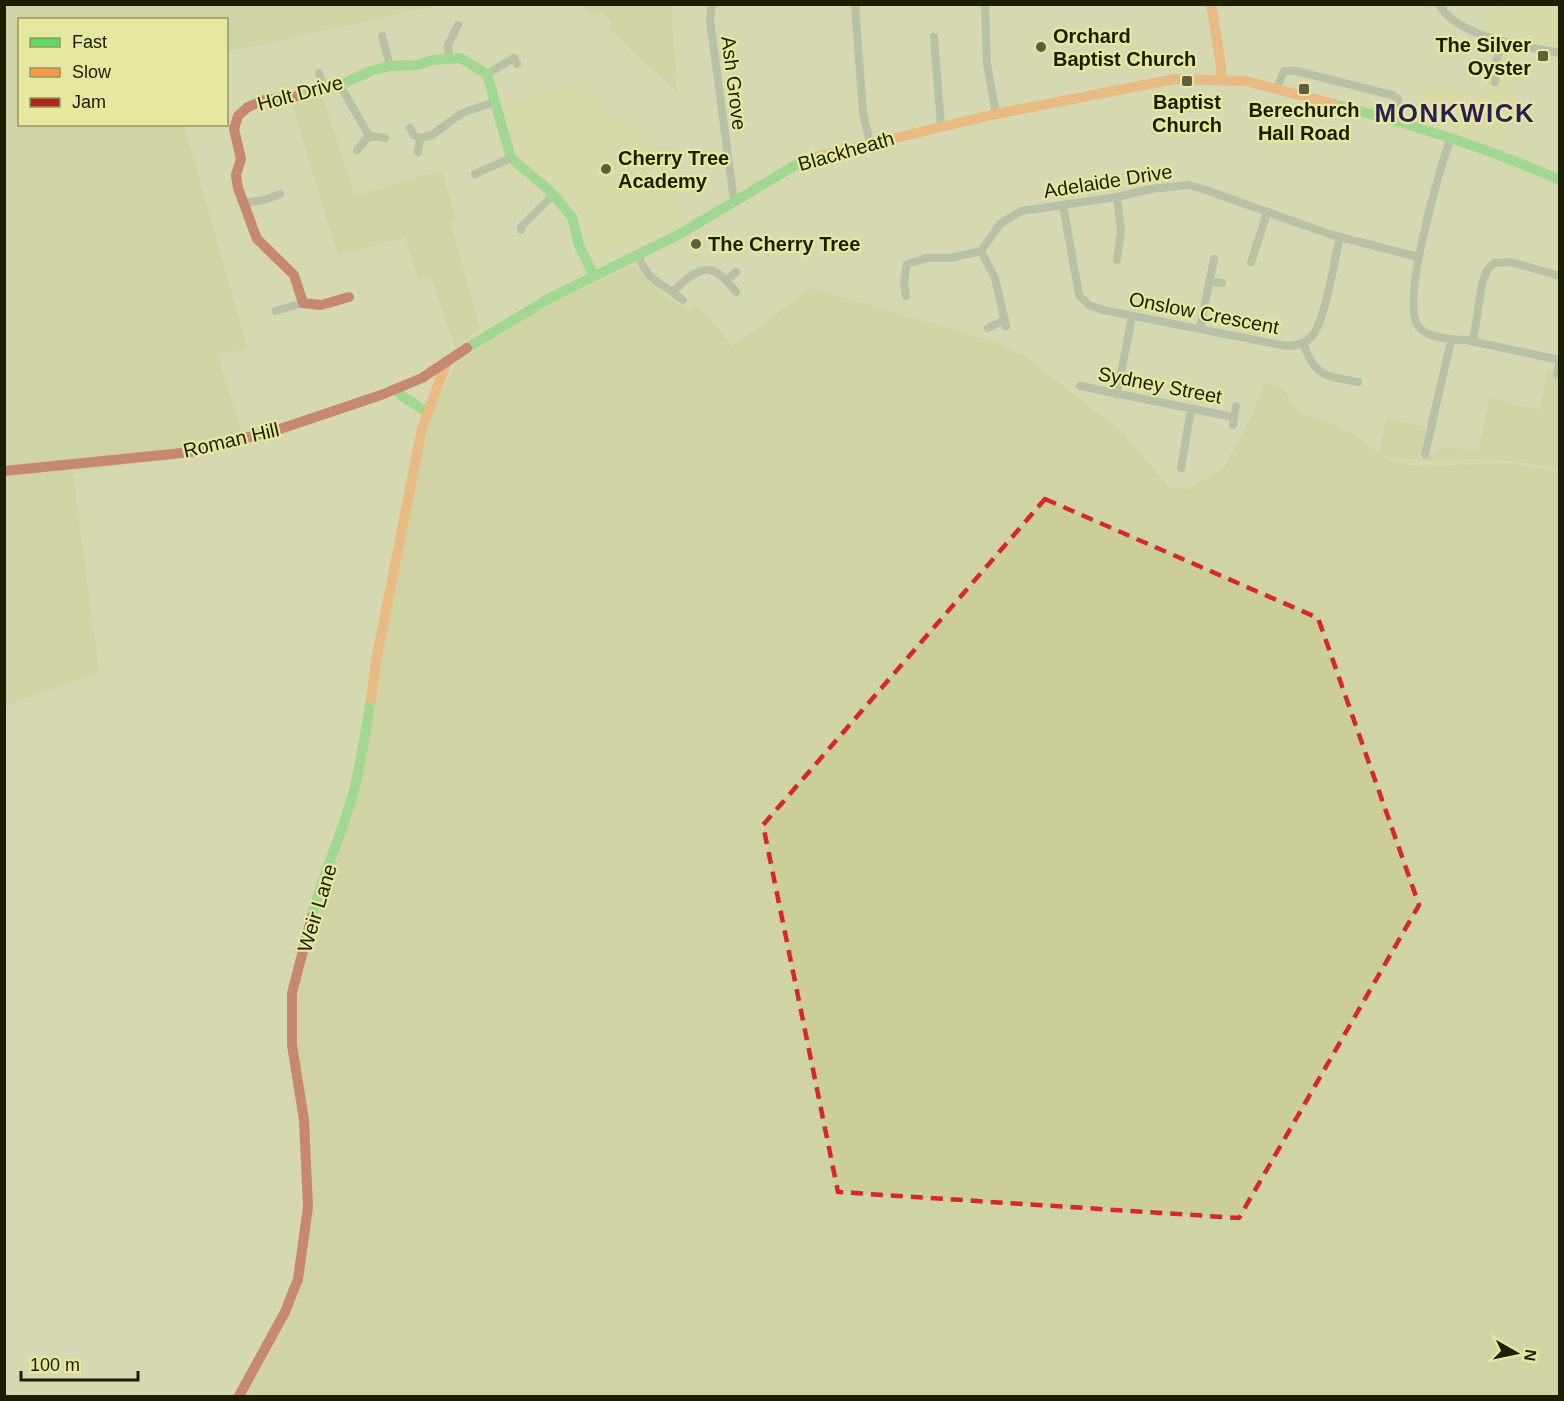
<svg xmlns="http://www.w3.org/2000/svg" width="1564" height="1401" font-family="Arial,sans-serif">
  <rect width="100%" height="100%" fill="#d6d8b1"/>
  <!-- built -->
  <path fill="#d9dc9e" d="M1493,5H1559V63L1510,54L1506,76L1518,84L1501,145L1414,121L1422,82L1485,94L1492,50L1480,29Z
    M577,79L593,95L666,154L675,167L682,222L648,239L596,258L590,245L581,211L569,196L523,159L519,154L504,104L573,83Z"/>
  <!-- green -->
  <path fill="#cbce96" d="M5,5H441L227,52L226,20H20V124L184,125L248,350L217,353L241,431V445L202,454L73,473L99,672L5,706Z
    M583,5H671L677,92L609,29L612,23L602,11L594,17Z
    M323,98L355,196L442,170L456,220L450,221L480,328L455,348L431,277L418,280L405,237L338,256L291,101Z
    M632,266C642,270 645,279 653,286C663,295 678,305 691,309L696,304L733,346L811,288L995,342L1023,355L1121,431L1169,487L1188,489L1224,468L1253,414L1264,382L1285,390C1289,396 1292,406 1298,410C1306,417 1315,418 1324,421C1343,427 1364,440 1378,453L1387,418L1426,427L1419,457L1423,458L1445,447L1478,451L1490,398L1540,410L1548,369L1559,374V468L1511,461L1475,459L1425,461L1383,456C1403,475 1480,460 1510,464C1526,465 1543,470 1559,473V1396H239L298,1279L308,1207L292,993L353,793L422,428L457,362L551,303Z"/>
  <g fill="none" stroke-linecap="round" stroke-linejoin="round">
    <!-- street -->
    <path stroke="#94a599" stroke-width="8" d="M712,4L710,20L734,201
      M855,4L863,113L870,143
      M985,4L987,64L996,114
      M1439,4C1457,38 1525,46 1560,53
      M382,36L390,66
      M934,37L941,126
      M449,58L448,45L458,25
      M319,73L324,90
      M487,74L514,58L517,64
      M1495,82L1496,62L1502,42
      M340,85L369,136L385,138
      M1277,87L1284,71H1296L1392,95L1398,99L1396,120
      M410,128L414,135L420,138
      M1451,137C1440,169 1400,301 1418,326C1427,338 1452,340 1466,340L1560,360
      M357,150L369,136
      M418,152L420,138L432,135L462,113L495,102
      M475,174L511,158
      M1117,197L1121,231L1117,260
      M243,203L264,200L280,194
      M1063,205L1079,295L1089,305L1103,310L1286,346C1296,346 1305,344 1312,336C1326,320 1334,260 1340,237
      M521,230V227L553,195
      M981,251L995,278L1006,326
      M638,255C650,285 661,282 683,300
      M1251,262L1267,213
      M727,280L736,272
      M1209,281L1222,283
      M672,292C700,266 711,259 736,292
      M906,296L904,281L907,264L927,258H950L981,251L1000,224L1021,211L1117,197L1151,189L1188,185L1203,189L1332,235L1418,257
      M276,311L303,303
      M988,328L1005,320
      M1200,328L1214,259
      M1473,342L1482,283L1488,269L1495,263L1511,262L1560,276
      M1303,343C1315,377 1325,376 1358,382
      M1557,375L1560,360
      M1080,386L1233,417
      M1117,395L1132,316
      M1233,425L1236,406
      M1425,454L1451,340
      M1181,468L1191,409"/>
    <!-- fast -->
    <path stroke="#63d668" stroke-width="10" d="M299,96L340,85L373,70L390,66L418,65L433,60L460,58L487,74L511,158L550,191L572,217L579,245L594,276
      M1333,104C1412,124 1485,147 1560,180
      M467,348L550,298L678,235L799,163L820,156
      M396,389L402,396L427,412
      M312,916C323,875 341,836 353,794C361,763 366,731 371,699"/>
    <!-- slow -->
    <path stroke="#ff974d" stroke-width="10" d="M1211,4L1221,66V79
      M820,156L996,114L1175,79L1246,81L1333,104
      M371,699L377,656L422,428L446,364"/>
    <!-- jam -->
    <path stroke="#b3261e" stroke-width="10" d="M299,96L264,100L248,107L238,116L234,129L241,159L236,175L238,188L257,239L294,275L303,303L321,305L349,297
      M4,471L192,452L280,429L381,395L422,378L467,348
      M239,1396L285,1312L298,1279L308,1207L304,1120L292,1045V993L312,916"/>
  </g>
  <!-- marked area -->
  <path d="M0 0H1564V1401H0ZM1045,499L1318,618L1419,905L1239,1218L838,1192L763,825Z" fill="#d6d8b1" fill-opacity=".55" fill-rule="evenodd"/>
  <path fill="none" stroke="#d62828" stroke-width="4.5" stroke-dasharray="12 8" stroke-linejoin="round" d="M1045,499L1318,618L1419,905L1239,1218L838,1192L763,825Z"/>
  <!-- markers -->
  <g fill="#5e5e3f" stroke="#e5e9a0" stroke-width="2">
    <circle cx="1041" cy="47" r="6"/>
    <rect x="1537" y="50" width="12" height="12" rx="3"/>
    <rect x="1181" y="75" width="12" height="12" rx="3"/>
    <rect x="1298" y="83" width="12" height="12" rx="3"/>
    <circle cx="606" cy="169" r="6"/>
    <circle cx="696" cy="244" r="6"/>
  </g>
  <g text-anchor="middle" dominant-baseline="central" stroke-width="4.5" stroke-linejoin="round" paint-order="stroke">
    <!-- poi labels -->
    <g font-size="20" font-weight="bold" fill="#1d1d01" stroke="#e5e9a0" text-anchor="start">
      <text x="1053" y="36">Orchard<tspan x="1053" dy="23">Baptist Church</tspan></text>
      <text x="1531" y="45" text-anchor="end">The Silver<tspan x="1531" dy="23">Oyster</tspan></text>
      <text x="1187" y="102" text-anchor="middle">Baptist<tspan x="1187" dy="23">Church</tspan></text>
      <text x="1304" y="110" text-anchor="middle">Berechurch<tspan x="1304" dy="23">Hall Road</tspan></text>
      <text x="618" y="158">Cherry Tree<tspan x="618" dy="23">Academy</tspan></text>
      <text x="708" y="244">The Cherry Tree</text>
    </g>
    <!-- street labels -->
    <g font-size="20" fill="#1d1d01" stroke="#e5e9a0">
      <text transform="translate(734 83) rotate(83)">Ash Grove</text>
      <text transform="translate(300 93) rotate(-15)">Holt Drive</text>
      <text transform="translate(846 151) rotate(-16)">Blackheath</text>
      <text transform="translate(1108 181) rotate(-9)">Adelaide Drive</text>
      <text transform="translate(1204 313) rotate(11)">Onslow Crescent</text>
      <text transform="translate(1160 385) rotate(11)">Sydney Street</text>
      <text transform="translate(231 440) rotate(-13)">Roman Hill</text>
      <text transform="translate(317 908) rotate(-73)">Weir Lane</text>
    </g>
    <!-- district labels -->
    <g font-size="26" font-weight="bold" letter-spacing="1.5" fill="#2b1c56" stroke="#e5e9a0">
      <text x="1455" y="113">MONKWICK</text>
    </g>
  </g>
  <!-- border -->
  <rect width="1564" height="1401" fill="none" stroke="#1d1d01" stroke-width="12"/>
  <!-- legend -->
  <rect x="18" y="18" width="210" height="108" fill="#e5e9a0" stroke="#959760" stroke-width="1.5"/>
  <rect x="30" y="38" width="30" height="9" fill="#63d668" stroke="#959760" stroke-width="1.5"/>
  <text x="72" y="48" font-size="18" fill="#1d1d01">Fast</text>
  <rect x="30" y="68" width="30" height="9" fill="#ff974d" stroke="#959760" stroke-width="1.5"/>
  <text x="72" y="78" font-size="18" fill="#1d1d01">Slow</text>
  <rect x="30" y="98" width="30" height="9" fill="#b3261e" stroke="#959760" stroke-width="1.5"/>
  <text x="72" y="108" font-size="18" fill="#1d1d01">Jam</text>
  <!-- north arrow -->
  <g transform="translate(1516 1353) rotate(99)" stroke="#e5e9a0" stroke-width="4.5" paint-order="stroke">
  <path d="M0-4.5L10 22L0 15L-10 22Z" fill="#1d1d01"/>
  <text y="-9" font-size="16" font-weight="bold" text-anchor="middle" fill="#1d1d01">N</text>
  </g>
  <!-- scale -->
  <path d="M21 1371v9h117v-9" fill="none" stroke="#1d1d01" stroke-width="3"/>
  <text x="30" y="1371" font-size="18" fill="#1d1d01" stroke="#e5e9a0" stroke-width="4.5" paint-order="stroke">100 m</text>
</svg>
